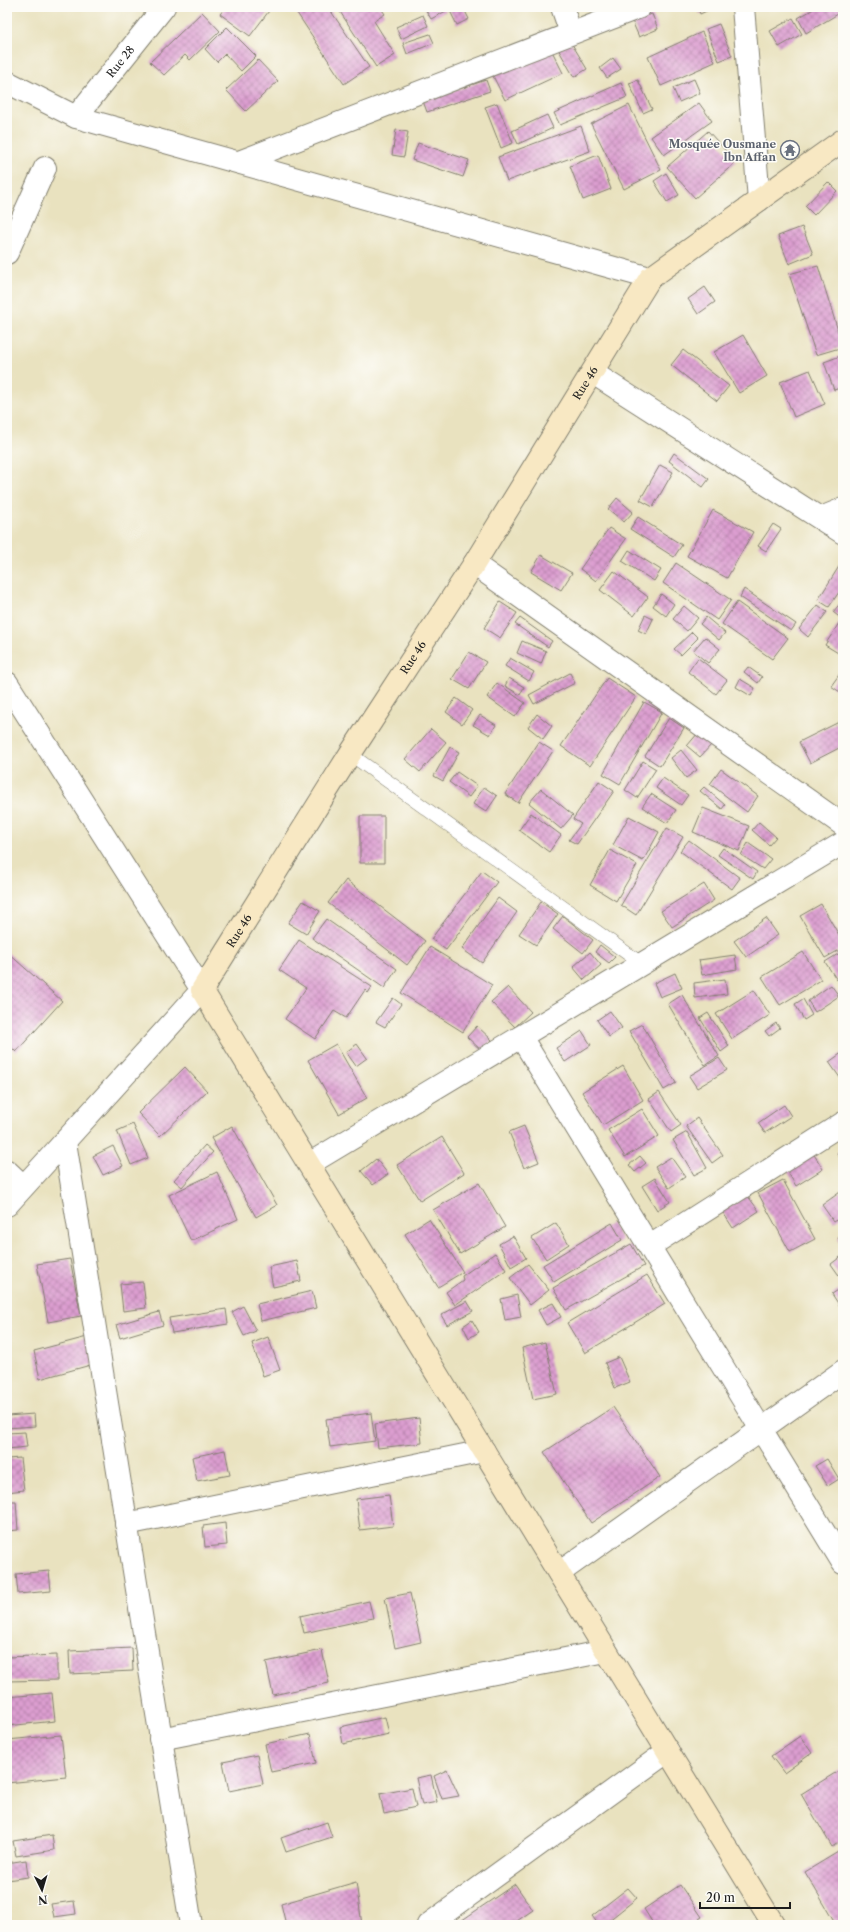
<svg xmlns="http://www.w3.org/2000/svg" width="850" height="1932" font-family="'Libre Caslon Text',serif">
  <defs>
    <pattern id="building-cross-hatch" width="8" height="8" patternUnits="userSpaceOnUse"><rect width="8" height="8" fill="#dc9ed0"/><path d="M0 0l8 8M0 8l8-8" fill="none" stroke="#b280a8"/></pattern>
  </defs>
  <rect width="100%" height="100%" fill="#fdfcf7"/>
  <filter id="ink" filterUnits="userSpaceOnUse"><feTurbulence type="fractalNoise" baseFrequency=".025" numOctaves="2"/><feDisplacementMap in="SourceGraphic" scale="8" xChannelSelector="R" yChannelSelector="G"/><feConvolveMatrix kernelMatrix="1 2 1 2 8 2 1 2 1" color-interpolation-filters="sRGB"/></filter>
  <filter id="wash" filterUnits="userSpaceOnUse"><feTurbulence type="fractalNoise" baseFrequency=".012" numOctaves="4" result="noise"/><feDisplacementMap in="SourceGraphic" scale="16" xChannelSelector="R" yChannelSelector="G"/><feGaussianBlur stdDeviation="0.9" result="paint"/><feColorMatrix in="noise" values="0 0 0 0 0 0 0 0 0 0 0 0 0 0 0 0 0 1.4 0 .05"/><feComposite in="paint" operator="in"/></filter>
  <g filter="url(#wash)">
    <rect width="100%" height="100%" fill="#e9e2bf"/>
    <g id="blocks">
      <!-- building -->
      <path fill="url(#building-cross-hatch)" d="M226,7H272L250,36L220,14Z
        M293,7H328L369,67L344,84Z
        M337,7H380L385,14L374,21L395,55L376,67Z
        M424,7H443L446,11L431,19Z
        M448,7H463L469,19L457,25Z
        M697,7H715L700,14Z
        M817,7H843V11L806,33L798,18Z
        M202,12L220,31L190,60L185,55L164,75L150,62Z
        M652,14L658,29L639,37L632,21Z
        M423,15L428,26L401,39L396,27Z
        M793,18L802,34L779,47L770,31Z
        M719,24L732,56L719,61L706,29Z
        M227,27L256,56L241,71L225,54L217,62L205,49Z
        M702,32L715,62L661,86L648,57Z
        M430,34L434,43L407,54L403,43Z
        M569,39L587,69L574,77L557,47Z
        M550,47L563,73L505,100L492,74Z
        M613,58L621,69L607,78L600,68Z
        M258,60L278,81L246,111L226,90Z
        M694,79L700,93L679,102L673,88Z
        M486,80L490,91L427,112L423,101Z
        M638,80L652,109L643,113L629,83Z
        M621,83L627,97L560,125L554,113Z
        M497,103L513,143L501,148L485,107Z
        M699,103L712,121L664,155L651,137Z
        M629,105L661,170L624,189L591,124Z
        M547,115L553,128L518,144L512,131Z
        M581,126L590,151L507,181L498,157Z
        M396,130L408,132L404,157L392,155Z
        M708,131L736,162L695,198L667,167Z
        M418,143L469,160L463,177L412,160Z
        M598,155L611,189L583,200L570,166Z
        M666,173L679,195L667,202L654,181Z
        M828,182L837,191L814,215L805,206Z
        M802,227L813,254L789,264L778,236Z
        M818,266L843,347L816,355L789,274Z
        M705,287L715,302L698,314L688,299Z
        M743,335L767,376L739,393L714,352Z
        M683,350L729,386L717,401L671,365Z
        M843,355V387L834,390L824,362Z
        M810,370L825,404L794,417L780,382Z
        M674,453L709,479L703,487L669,461Z
        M660,465L673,472L653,507L640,500Z
        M617,498L633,512L624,522L608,509Z
        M713,510L753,532L727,578L687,556Z
        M638,517L682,545L674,557L630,529Z
        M773,524L781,529L766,551L758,546Z
        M609,528L626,539L596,581L580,569Z
        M629,550L661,570L654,581L622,561Z
        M541,555L572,573L561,590L531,572Z
        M843,560V586L829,607L818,600Z
        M676,563L731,600L717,620L663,583Z
        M614,571L648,597L634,616L600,590Z
        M744,589L796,624L791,631L740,597Z
        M661,594L674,604L666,616L653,606Z
        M843,600V620L833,612Z
        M500,602L517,613L500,638L484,628Z
        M737,602L788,638L772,659L722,624Z
        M818,605L827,612L808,637L799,629Z
        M684,606L698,618L687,631L673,619Z
        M645,615L653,619L646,634L638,630Z
        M706,617L725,633L719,640L700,624Z
        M520,618L552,641L548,647L515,624Z
        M839,623L843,626V656L825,645Z
        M692,632L698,638L681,655L674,649Z
        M705,637L720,649L708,663L693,651Z
        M522,641L546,651L541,664L517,653Z
        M469,652L486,662L469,689L452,679Z
        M510,658L534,672L529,681L505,666Z
        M698,658L727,680L716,694L688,672Z
        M748,667L762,677L758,683L744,672Z
        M841,672L843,673V694L831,686Z
        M570,673L575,683L534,704L529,695Z
        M509,678L524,687L520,695L505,686Z
        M607,678L636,697L590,766L561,746Z
        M740,679L755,688L751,696L736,687Z
        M497,683L525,703L515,717L487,697Z
        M456,698L472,710L462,724L446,712Z
        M644,702L662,712L620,784L603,774Z
        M537,714L552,726L543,739L528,727Z
        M480,715L496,725L490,735L473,725Z
        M669,718L684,728L660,766L645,756Z
        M843,720V746L810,763L799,742Z
        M431,729L446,742L420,772L405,759Z
        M698,733L712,744L700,757L687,746Z
        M539,742L553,751L518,803L505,794Z
        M450,747L459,752L443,781L434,776Z
        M681,750L697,770L686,778L671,758Z
        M643,761L656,769L637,798L625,790Z
        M721,769L758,796L747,812L710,784Z
        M457,772L477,786L469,797L449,782Z
        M663,778L688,795L681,805L656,788Z
        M599,781L614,791L577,844L569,840L581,824L573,819Z
        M484,787L497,796L486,812L473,804Z
        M704,787L725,805L722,809L700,791Z
        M541,789L573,815L561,829L529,803Z
        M651,794L676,810L667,823L642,807Z
        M703,808L749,826L739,851L693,832Z
        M531,813L561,835L549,852L519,830Z
        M360,816H384V863H360Z
        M629,816L659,832L643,861L613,845Z
        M759,822L776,837L769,845L752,830Z
        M667,828L683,837L636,915L621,905Z
        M689,840L740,878L732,889L680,851Z
        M748,843L771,859L763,869L741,855Z
        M723,848L757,872L753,879L718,855Z
        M610,850L637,865L616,901L590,885Z
        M482,871L497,882L446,950L431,939Z
        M346,880L425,941L407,965L328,903Z
        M704,884L714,900L672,927L661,911Z
        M498,898L517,912L482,963L462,949Z
        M303,901L320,911L306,934L288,923Z
        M541,902L558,914L536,945L519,934Z
        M821,904L843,942V948L825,958L800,916Z
        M563,916L593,940L583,953L553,929Z
        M766,918L778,935L746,957L734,941Z
        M326,919L397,969L384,988L312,938Z
        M299,940L372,987L368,993L365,990L346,1018L334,1011L315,1039L285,1019L306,988L279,970Z
        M600,945L615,957L609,963L595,952Z
        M430,947L492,985L463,1032L401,993Z
        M843,951V976L837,980L825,962Z
        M7,952L62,1001L16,1052L7,1043Z
        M590,952L601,965L584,980L573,967Z
        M803,952L821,980L780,1005L762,977Z
        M735,955L737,969L702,975L699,960Z
        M675,973L682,988L660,997L654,983Z
        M725,979L727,994L695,998L694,983Z
        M831,985L839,996L815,1012L808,1001Z
        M508,987L531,1012L515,1027L491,1002Z
        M754,990L770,1015L732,1039L716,1014Z
        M682,995L719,1056L705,1065L668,1004Z
        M393,998L401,1004L385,1027L376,1022Z
        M803,999L812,1015L804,1020L795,1004Z
        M610,1011L622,1028L609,1037L597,1020Z
        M708,1013L729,1046L721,1052L700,1018Z
        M776,1023L780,1028L769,1036L765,1031Z
        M642,1024L676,1083L664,1090L629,1031Z
        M477,1026L492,1040L482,1051L467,1037Z
        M582,1031L591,1045L565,1062L556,1048Z
        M336,1044L367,1098L339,1114L308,1060Z
        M357,1044L367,1058L356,1066L346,1052Z
        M843,1052V1082L829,1062Z
        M719,1058L727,1070L697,1088L689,1076Z
        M623,1066L643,1100L603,1125L582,1092Z
        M185,1067L207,1091L160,1136L138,1113Z
        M659,1092L681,1125L671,1132L649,1099Z
        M784,1105L791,1116L765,1133L758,1123Z
        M642,1109L659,1136L625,1157L608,1130Z
        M697,1118L723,1155L712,1163L686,1126Z
        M133,1124L148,1158L131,1165L117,1131Z
        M232,1126L277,1205L256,1217L211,1138Z
        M524,1126L539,1162L524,1168L509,1132Z
        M687,1132L707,1168L694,1175L673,1140Z
        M442,1137L464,1173L420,1201L397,1165Z
        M205,1145L213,1152L182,1187L174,1180Z
        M113,1146L123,1166L103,1175L93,1156Z
        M843,1149V1163L837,1153Z
        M813,1153L823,1169L796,1186L786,1169Z
        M640,1156L646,1163L635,1172L629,1165Z
        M671,1157L685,1177L669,1188L655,1167Z
        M376,1159L388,1174L373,1185L361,1171Z
        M217,1172L238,1219L191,1241L169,1195Z
        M655,1178L670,1202L657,1210L642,1186Z
        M783,1180L815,1239L790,1252L758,1193Z
        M479,1183L505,1227L460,1254L433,1210Z
        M843,1190V1216L834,1222L822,1205Z
        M747,1195L759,1211L733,1228L722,1211Z
        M429,1219L463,1272L438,1287L405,1234Z
        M556,1223L569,1244L546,1259L532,1238Z
        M612,1223L622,1240L554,1282L543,1265Z
        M843,1234V1245L838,1238Z
        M513,1236L526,1258L511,1267L499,1244Z
        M631,1244L644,1266L566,1310L553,1288Z
        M495,1253L506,1270L455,1305L446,1292L463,1280L462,1276Z
        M843,1255V1281L831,1264Z
        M70,1259L81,1316L48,1322L37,1264Z
        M297,1261L301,1281L273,1287L269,1267Z
        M528,1264L549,1290L530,1305L510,1278Z
        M647,1275L665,1304L585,1353L567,1323Z
        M143,1282L146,1308L123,1311L120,1284Z
        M843,1287V1311L832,1294Z
        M312,1291L316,1308L261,1321L257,1304Z
        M517,1295L521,1317L505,1320L501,1299Z
        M467,1301L473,1311L447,1325L441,1315Z
        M553,1303L561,1317L546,1325L538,1310Z
        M243,1306L256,1331L244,1336L232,1312Z
        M226,1309L228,1324L172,1333L169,1318Z
        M159,1312L163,1325L120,1338L116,1325Z
        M472,1320L479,1332L469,1338L463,1326Z
        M87,1337L94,1364L40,1379L34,1351Z
        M268,1337L280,1370L263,1376L252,1343Z
        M545,1342L557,1394L533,1399L522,1348Z
        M619,1357L630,1382L615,1388L605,1363Z
        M613,1407L660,1477L591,1523L544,1452Z
        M371,1413L375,1441L330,1447L326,1419Z
        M34,1414L35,1426L7,1428V1416Z
        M419,1418L422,1443L378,1448L375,1424Z
        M25,1432L27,1447L7,1449V1433Z
        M225,1450L230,1475L197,1481L192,1457Z
        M20,1458L24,1490L7,1492V1459Z
        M827,1459L839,1479L828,1486L815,1466Z
        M389,1495L393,1526L360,1530L356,1499Z
        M7,1501H16L18,1530L7,1531Z
        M225,1523L227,1545L205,1547L203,1526Z
        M49,1571L51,1591L18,1594L16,1574Z
        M410,1593L421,1642L395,1648L385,1598Z
        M369,1601L373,1618L304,1633L300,1616Z
        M132,1648L133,1671L70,1674L69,1651Z
        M322,1650L329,1683L273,1695L266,1662Z
        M57,1655V1680L7,1681V1657Z
        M52,1693L55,1721L7,1726V1697Z
        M385,1717L389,1734L343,1744L340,1727Z
        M310,1734L316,1763L271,1772L265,1744Z
        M61,1735L66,1777L7,1783V1740Z
        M800,1736L812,1753L784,1773L771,1756Z
        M257,1755L263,1784L229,1791L223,1762Z
        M447,1770L459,1796L442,1799L434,1776Z
        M840,1770L843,1774V1840L832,1847L801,1794Z
        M431,1775L437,1802L422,1805L416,1778Z
        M412,1788L416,1807L384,1814L380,1794Z
        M327,1822L332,1837L286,1852L281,1838Z
        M52,1835L54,1850L16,1856L13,1841Z
        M843,1849V1919L836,1924L805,1872Z
        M26,1860L28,1877L7,1880V1863Z
        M356,1882L362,1925H286L281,1904Z
        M515,1884L533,1910L511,1925H455Z
        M680,1885L702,1917L690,1925H654L644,1909Z
        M628,1888L637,1898L603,1925H599L592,1916Z
        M74,1901L76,1914L54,1917L51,1904Z
        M66,1921L67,1925H42L41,1923Z"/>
    </g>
  </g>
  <g filter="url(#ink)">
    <use href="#blocks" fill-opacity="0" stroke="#827f6e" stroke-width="1"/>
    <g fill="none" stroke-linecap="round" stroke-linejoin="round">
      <defs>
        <path id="lane" d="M350,754L642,964"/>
        <g id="street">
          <path d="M562,7L571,33"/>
          <path d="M743,7L759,200"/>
          <path d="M7,82L76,117L650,278"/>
          <path id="s1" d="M76,117L164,7"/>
          <path d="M239,162L640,7"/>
          <path d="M7,253L45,168"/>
          <path d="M593,373L843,533"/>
          <path d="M821,518L843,509"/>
          <path d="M474,564L843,825"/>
          <path d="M7,683L202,990L7,1205"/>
          <path d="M521,1037L843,1563"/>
          <path d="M65,1142L191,1925"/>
          <path d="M309,1164L843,843"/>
          <path d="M7,1171L23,1186"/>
          <path d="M650,1246L843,1123"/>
          <path d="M126,1524L484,1451"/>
          <path d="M559,1573L843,1371"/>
          <path d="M160,1739L606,1651"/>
          <path d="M428,1925L668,1751"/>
        </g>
        <g id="secondary">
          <path id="s2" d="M774,1925L202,990L350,754L474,564L650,278L843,140"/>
        </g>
      </defs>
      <!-- lane casing -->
      <use href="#lane" stroke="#827f6e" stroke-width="14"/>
      <!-- street casing -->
      <use href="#street" stroke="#827f6e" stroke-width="24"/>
      <!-- secondary casing -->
      <use href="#secondary" stroke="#827f6e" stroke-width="24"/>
      <!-- lane -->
      <use href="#lane" stroke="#fff" stroke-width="13"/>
      <!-- street -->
      <use href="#street" stroke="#fff" stroke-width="22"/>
      <!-- secondary -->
      <use href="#secondary" stroke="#f8e8c3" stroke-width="22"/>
    </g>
  </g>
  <!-- icons -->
  <defs>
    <symbol id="temple-ring" viewBox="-11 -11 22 22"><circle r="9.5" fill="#fdfcf7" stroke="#6b7280" stroke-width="1.5"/><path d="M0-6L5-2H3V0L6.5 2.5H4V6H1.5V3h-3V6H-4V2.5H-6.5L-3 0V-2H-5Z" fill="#6b7280"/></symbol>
  </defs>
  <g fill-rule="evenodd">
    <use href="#temple-ring" x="779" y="139" width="22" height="22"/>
  </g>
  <g text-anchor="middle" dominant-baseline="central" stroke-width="3" stroke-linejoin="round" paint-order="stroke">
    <!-- street labels -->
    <g font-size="11" fill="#1c1c1c" stroke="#fdfcf7">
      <text stroke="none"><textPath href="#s1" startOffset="71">Rue 28</textPath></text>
      <text stroke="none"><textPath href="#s2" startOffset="1814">Rue 46</textPath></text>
      <text stroke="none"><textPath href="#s2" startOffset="1490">Rue 46</textPath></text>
      <text stroke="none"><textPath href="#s2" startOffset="1166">Rue 46</textPath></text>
    </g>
    <!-- worship labels -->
    <g font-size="11" font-weight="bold" fill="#5b616d" stroke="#fdfcf7" text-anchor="end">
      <text x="776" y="144">Mosquée Ousmane<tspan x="776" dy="13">Ibn Affan</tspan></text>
    </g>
  </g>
  <!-- margin -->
  <rect width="850" height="1932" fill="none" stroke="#fdfcf7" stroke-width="24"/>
  <!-- north arrow -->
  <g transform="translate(42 1890) rotate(175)" stroke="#fdfcf7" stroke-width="3" paint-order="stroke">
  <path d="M0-3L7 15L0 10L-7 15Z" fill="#1c1c1c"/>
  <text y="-6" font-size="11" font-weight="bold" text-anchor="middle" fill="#1c1c1c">N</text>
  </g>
  <!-- scale -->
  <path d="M700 1902v6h90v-6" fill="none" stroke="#1c1c1c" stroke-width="2"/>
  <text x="706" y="1902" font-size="12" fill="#1c1c1c" stroke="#fdfcf7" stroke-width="3" paint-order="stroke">20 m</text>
</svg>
